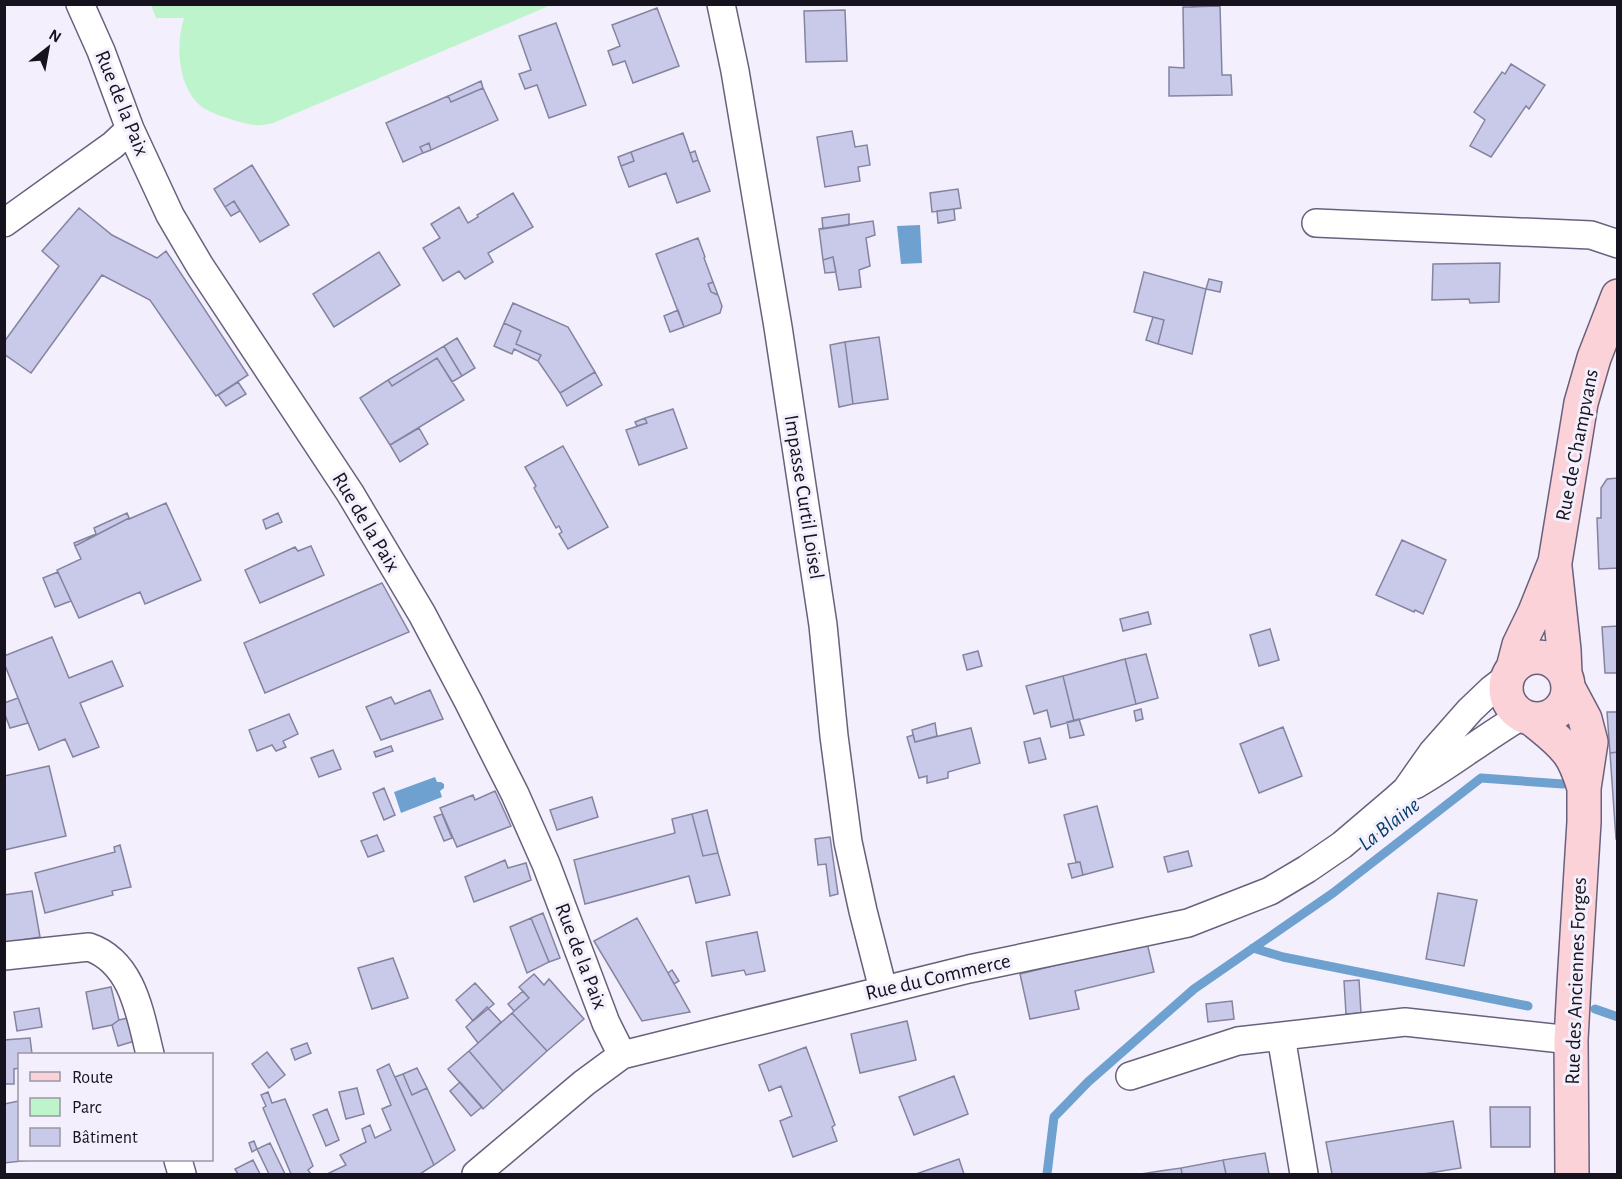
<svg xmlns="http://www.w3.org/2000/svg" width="1622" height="1179" font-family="'Alegreya Sans',sans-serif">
  <rect width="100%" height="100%" fill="#f3effc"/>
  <!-- green -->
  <path fill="#bdf4cc" d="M151,5H551L273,123C256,127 253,125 236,121C227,118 214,114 205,109C178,91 175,47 184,18H156Z"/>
  <!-- water -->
  <path fill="#6fa1d0" d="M920,225L922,263L901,264L897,226Z
    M435,777L437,782H441L444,784V788L440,791L442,797L401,813L394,792Z"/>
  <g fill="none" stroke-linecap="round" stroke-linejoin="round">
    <!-- stream -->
    <path stroke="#6fa1d0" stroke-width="9" d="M1253,948L1283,957L1528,1006
      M1595,1009L1618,1017
      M1047,1174L1054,1117L1088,1082L1194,989L1333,893L1481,778L1563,784"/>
  </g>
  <!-- building -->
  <path fill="#c9cae9" stroke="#8484a1" stroke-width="1.5" d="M1192,4H1212V6L1192,7Z
    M1220,6L1222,75H1231L1232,95L1169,96V67L1184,68L1183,7Z
    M657,8L679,66L633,83L625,61L613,65L608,51L620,46L612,25Z
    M845,10L847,61L806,62L804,11Z
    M556,23L586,105L549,118L537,85L525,89L519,74L531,70L519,36Z
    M1511,64L1545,85L1529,109L1526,106L1491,157L1470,146L1485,120L1474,112L1502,72L1505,74Z
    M481,81L483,88L451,102L448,96Z
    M483,88L498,120L431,150L429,143L420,147L423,153L403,162L386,123L448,96L451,102Z
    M852,131L855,147L867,145L870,165L858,167L860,181L825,187L817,137Z
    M683,133L693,162L698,160L710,191L677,203L666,173L629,187L621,166L634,161L631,152Z
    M429,143L431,150L423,153L420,147Z
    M695,151L698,160L693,162L690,153Z
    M631,152L634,161L621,166L618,157Z
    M252,165L289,225L260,242L234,201L225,207L214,189Z
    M958,189L961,208L932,212L930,193Z
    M513,193L533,227L488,253L493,262L465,279L459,271L443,281L423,248L440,238L431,224L459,207L468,223L478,217L477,215Z
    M234,201L240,211L231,216L225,207Z
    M79,208L112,235L157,258L166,251L248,375L216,396L150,300L102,275L31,373L4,354V342L59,266L42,251Z
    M954,209L955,220L938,223L937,211Z
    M849,214V225L823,229L822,218Z
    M873,221L875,235L866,238L870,266L859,270L861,287L839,290L833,257L823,260L819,229Z
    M698,238L705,257L704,258L713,282L708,284L711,292L718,295L722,306L720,313L684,327L656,254Z
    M379,252L400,285L334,327L313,294Z
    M833,257L836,272L825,273L823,260Z
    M1500,263L1499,302L1470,303L1469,299L1432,300L1433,264Z
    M1144,272L1206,289L1192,354L1158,344L1164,320L1134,312Z
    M1209,279L1222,282L1220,292L1206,289Z
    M713,282L718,295L711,292L708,284Z
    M513,303L568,327L595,372L560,393L538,361L541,355L516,344L521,331L504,323Z
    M678,310L684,327L670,332L664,316Z
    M1153,317L1164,320L1158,344L1146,340Z
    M504,323L521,331L516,344L541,355L538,361L514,349L512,354L494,346Z
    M879,337L888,399L853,404L845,342Z
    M457,338L475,368L462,376L444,346Z
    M845,342L853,404L839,407L830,345Z
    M444,346L462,376L452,382L437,358L392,386L388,380Z
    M437,358L464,400L390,445L360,398L388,380L392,386Z
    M595,372L602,385L567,406L560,393Z
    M238,382L246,394L226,406L218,395Z
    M673,409L687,448L639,465L626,430L647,423L645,418Z
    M645,418L647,423L637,426L635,422Z
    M419,428L428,444L400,462L390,445Z
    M563,446L608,527L568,549L559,534L562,532L559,526L556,528L534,488L536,486L525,467Z
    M1618,478V568L1599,569L1597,518H1601V488L1607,479Z
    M166,503L201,580L145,604L140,592L79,618L57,570L81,559L75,546L129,518V519Z
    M127,513L129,518L75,546L74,543L96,534L94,528Z
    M278,513L282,522L266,529L263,520Z
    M1402,540L1446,560L1423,614L1415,610L1414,612L1376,595Z
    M311,546L324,575L260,603L245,570L295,547L298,551Z
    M58,572L71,601L55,607L43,578Z
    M382,583L409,632L265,693L244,643Z
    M1148,612L1151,624L1123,631L1120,619Z
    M1618,626V673H1605L1602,627Z
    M1270,629L1279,660L1259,666L1250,635Z
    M52,637L69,678L112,661L123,686L80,703L99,747L73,757L65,739L39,750L4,663V656Z
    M978,651L982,666L967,670L963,655Z
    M1146,654L1158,698L1136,704L1125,659Z
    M1125,659L1136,704L1074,721L1063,676Z
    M1063,676L1074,721L1051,727L1047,710L1034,714L1026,686Z
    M430,690L443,719L381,740L366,707L391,697L395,704Z
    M18,698L28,723L10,728L4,712V703Z
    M1141,709L1143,719L1136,721L1134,711Z
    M1607,712H1618V752L1610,753Z
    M289,714L298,734L283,741L286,747L276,751L272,745L257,751L249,730Z
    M1079,719L1084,735L1070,738L1067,722Z
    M935,723L937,736L915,742L912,730Z
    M1283,727L1302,776L1259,793L1240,744Z
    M971,728L980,763L948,772V778L927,783V776L919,778L907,737L913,735L915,742Z
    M1040,738L1046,759L1029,763L1024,742Z
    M391,746L393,751L376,757L374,752Z
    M333,750L341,769L319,777L311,758Z
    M1618,752V839H1616L1610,753Z
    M49,766L66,836L4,850V776Z
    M384,788L395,815L384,820L373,793Z
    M495,791L511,826L457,847L440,808L473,795L475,800Z
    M592,797L598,817L557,830L550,810Z
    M1097,806L1113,867L1083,875L1080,862H1076L1064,815Z
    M707,810L718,853L703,856L692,814Z
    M442,814L452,838L444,841L434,817Z
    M692,814L703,856L718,853L730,895L696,903L689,876L585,904L574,860L675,833L672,819Z
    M377,835L384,851L368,857L361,841Z
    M830,837L838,894L830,896L826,864L818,865L815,839Z
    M120,845L131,887L112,891L113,895L45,913L35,873L115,852L114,847Z
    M1188,851L1192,866L1168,872L1164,857Z
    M505,860L508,868L526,863L531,880L474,902L465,877Z
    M1080,862L1083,875L1072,878L1068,864Z
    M32,891L40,937L4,943V895Z
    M1438,893L1477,900L1464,966L1426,959Z
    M543,913L560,958L549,962L531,918Z
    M531,918L549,962L527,973L510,927Z
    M637,918L668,973L690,1012L642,1021L594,941Z
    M757,932L765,971L746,975L744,970L712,976L706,942Z
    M1147,943L1154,972L1075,991L1079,1009L1030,1019L1020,974Z
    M393,958L408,998L372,1009L358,968Z
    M672,970L679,981L674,984L668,973Z
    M534,974L544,985L549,979L584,1019L547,1051L512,1013L529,998L519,987Z
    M1359,980L1361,1013L1346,1014L1344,981Z
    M475,983L494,1004L473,1021L456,1000Z
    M111,987L119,1020L112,1025L93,1029L86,992Z
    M523,991L529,998L514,1011L508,1004Z
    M1232,1001L1234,1019L1208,1022L1206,1004Z
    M487,1007L501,1022L478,1043L466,1027Z
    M39,1008L42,1027L17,1031L14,1012Z
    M512,1013L547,1051L503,1091L469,1051Z
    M128,1018L135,1041L118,1046L112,1025L119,1020Z
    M907,1021L916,1060L860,1073L851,1034Z
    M30,1038L32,1054H20V1068L14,1069V1084H4V1040Z
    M307,1043L311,1053L295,1060L291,1049Z
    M806,1047L835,1125L832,1127L837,1141L793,1157L780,1121L792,1116L781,1086L769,1091L759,1065Z
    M469,1051L503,1091L483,1109L448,1069Z
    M267,1052L285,1075L269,1088L252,1064Z
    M389,1064L434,1165L420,1174H327L346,1165L340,1155L366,1142L362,1129L370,1125L375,1138L391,1130L382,1109L391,1105L377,1070Z
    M417,1068L427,1088L412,1095L403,1074Z
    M403,1074L412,1095L427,1088L455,1150L434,1165L395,1077Z
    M954,1076L968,1114L914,1135L899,1097Z
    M460,1082L482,1107L471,1116L450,1091Z
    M357,1088L364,1114L346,1119L339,1092Z
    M268,1092L272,1103L285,1099L313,1166L308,1170L311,1174H291L263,1108L266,1106L261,1095Z
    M19,1101L20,1160H31L4,1163V1104Z
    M1490,1107H1530V1147H1491Z
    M327,1109L339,1140L326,1146L313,1115Z
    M1453,1121L1461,1168L1423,1174H1332L1326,1142Z
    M254,1141L257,1149L252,1152L249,1143Z
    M270,1143L285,1174H269L257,1149Z
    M1265,1153L1269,1174H1226L1223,1160Z
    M959,1159L964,1174H916Z
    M253,1160L260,1174H238L235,1169Z
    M1223,1160L1226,1174H1182L1181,1168Z
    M1181,1168L1182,1174H1141L1160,1171Z"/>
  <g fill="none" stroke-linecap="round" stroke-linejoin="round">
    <defs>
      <path id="street" d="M80,4L101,51L130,129L170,215L200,266L350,493L422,614L468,701L515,794L546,864L606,1023L622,1055
        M721,4L735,71L778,327L823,625L834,736L848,842L863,911L883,989
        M4,223L113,145L130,129
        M1316,223L1591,235L1618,244
        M1415,785C1452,764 1485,737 1523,715
        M4,956L89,947C133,962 140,1014 150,1054
        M1281,1036L1304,1174
        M1130,1076L1238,1041L1405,1022L1571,1040
        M178,1160L182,1174
        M476,1174L584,1083L622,1055L969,969L1188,923L1270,891L1307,869L1342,845L1396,799L1406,790L1432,753L1470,710L1491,690L1508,677"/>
      <path id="secondary" d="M1555,567L1564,650L1565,674
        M1506 688a31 31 0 1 1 62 0a31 31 0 1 1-62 0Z
        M1513,668L1519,645L1535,612L1555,562L1581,403L1594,358L1618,296
        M1569,689L1585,719L1591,742L1584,788V822L1574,984L1571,1040L1572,1174
        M1532,719C1544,729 1558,739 1568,752C1576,762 1580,775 1584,788"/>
    </defs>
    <!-- street casing -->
    <use href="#street" stroke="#69617c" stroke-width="30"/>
    <!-- secondary casing -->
    <use href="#secondary" stroke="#69617c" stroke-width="36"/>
    <!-- street -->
    <use href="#street" stroke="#fff" stroke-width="27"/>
    <!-- secondary -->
    <use href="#secondary" stroke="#fcd2d9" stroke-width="33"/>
  </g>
  <g text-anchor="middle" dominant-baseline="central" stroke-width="6" stroke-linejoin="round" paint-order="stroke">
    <!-- street labels -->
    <g font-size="21" fill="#16131e" stroke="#f3effc">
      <text transform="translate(122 103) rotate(68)">Rue de la Paix</text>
      <text transform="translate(1577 445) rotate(-79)">Rue de Champvans</text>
      <text transform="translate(804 497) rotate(81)">Impasse Curtil Loisel</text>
      <text transform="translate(366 522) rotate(59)">Rue de la Paix</text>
      <text transform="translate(581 956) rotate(69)">Rue de la Paix</text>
      <text transform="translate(938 977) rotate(-13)">Rue du Commerce</text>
      <text transform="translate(1576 981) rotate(-88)">Rue des Anciennes Forges</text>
    </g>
    <!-- water labels -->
    <g font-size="22" font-style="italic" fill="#05406d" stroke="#f3effc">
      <text transform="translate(1389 824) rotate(-38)">La Blaine</text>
    </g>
  </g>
  <!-- border -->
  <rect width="1622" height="1179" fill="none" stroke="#16131e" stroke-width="12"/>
  <!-- legend -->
  <rect x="18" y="1053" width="195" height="108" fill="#f3effc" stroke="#9b97a3" stroke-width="1.5"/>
  <rect x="30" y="1072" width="30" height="9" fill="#fcd2d9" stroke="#9b97a3" stroke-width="1.5"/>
  <text x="72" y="1083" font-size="18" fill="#16131e">Route</text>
  <rect x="30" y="1098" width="30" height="18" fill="#bdf4cc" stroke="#9b97a3" stroke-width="1.5"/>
  <text x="72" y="1113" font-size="18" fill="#16131e">Parc</text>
  <rect x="30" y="1128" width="30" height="18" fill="#c9cae9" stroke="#9b97a3" stroke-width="1.5"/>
  <text x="72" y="1143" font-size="18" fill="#16131e">Bâtiment</text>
  <!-- north arrow -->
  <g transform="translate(48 48) rotate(31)" stroke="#f3effc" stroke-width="4.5" paint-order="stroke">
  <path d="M0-4.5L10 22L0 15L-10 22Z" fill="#16131e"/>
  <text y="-9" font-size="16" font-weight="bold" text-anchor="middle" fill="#16131e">N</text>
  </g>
</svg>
